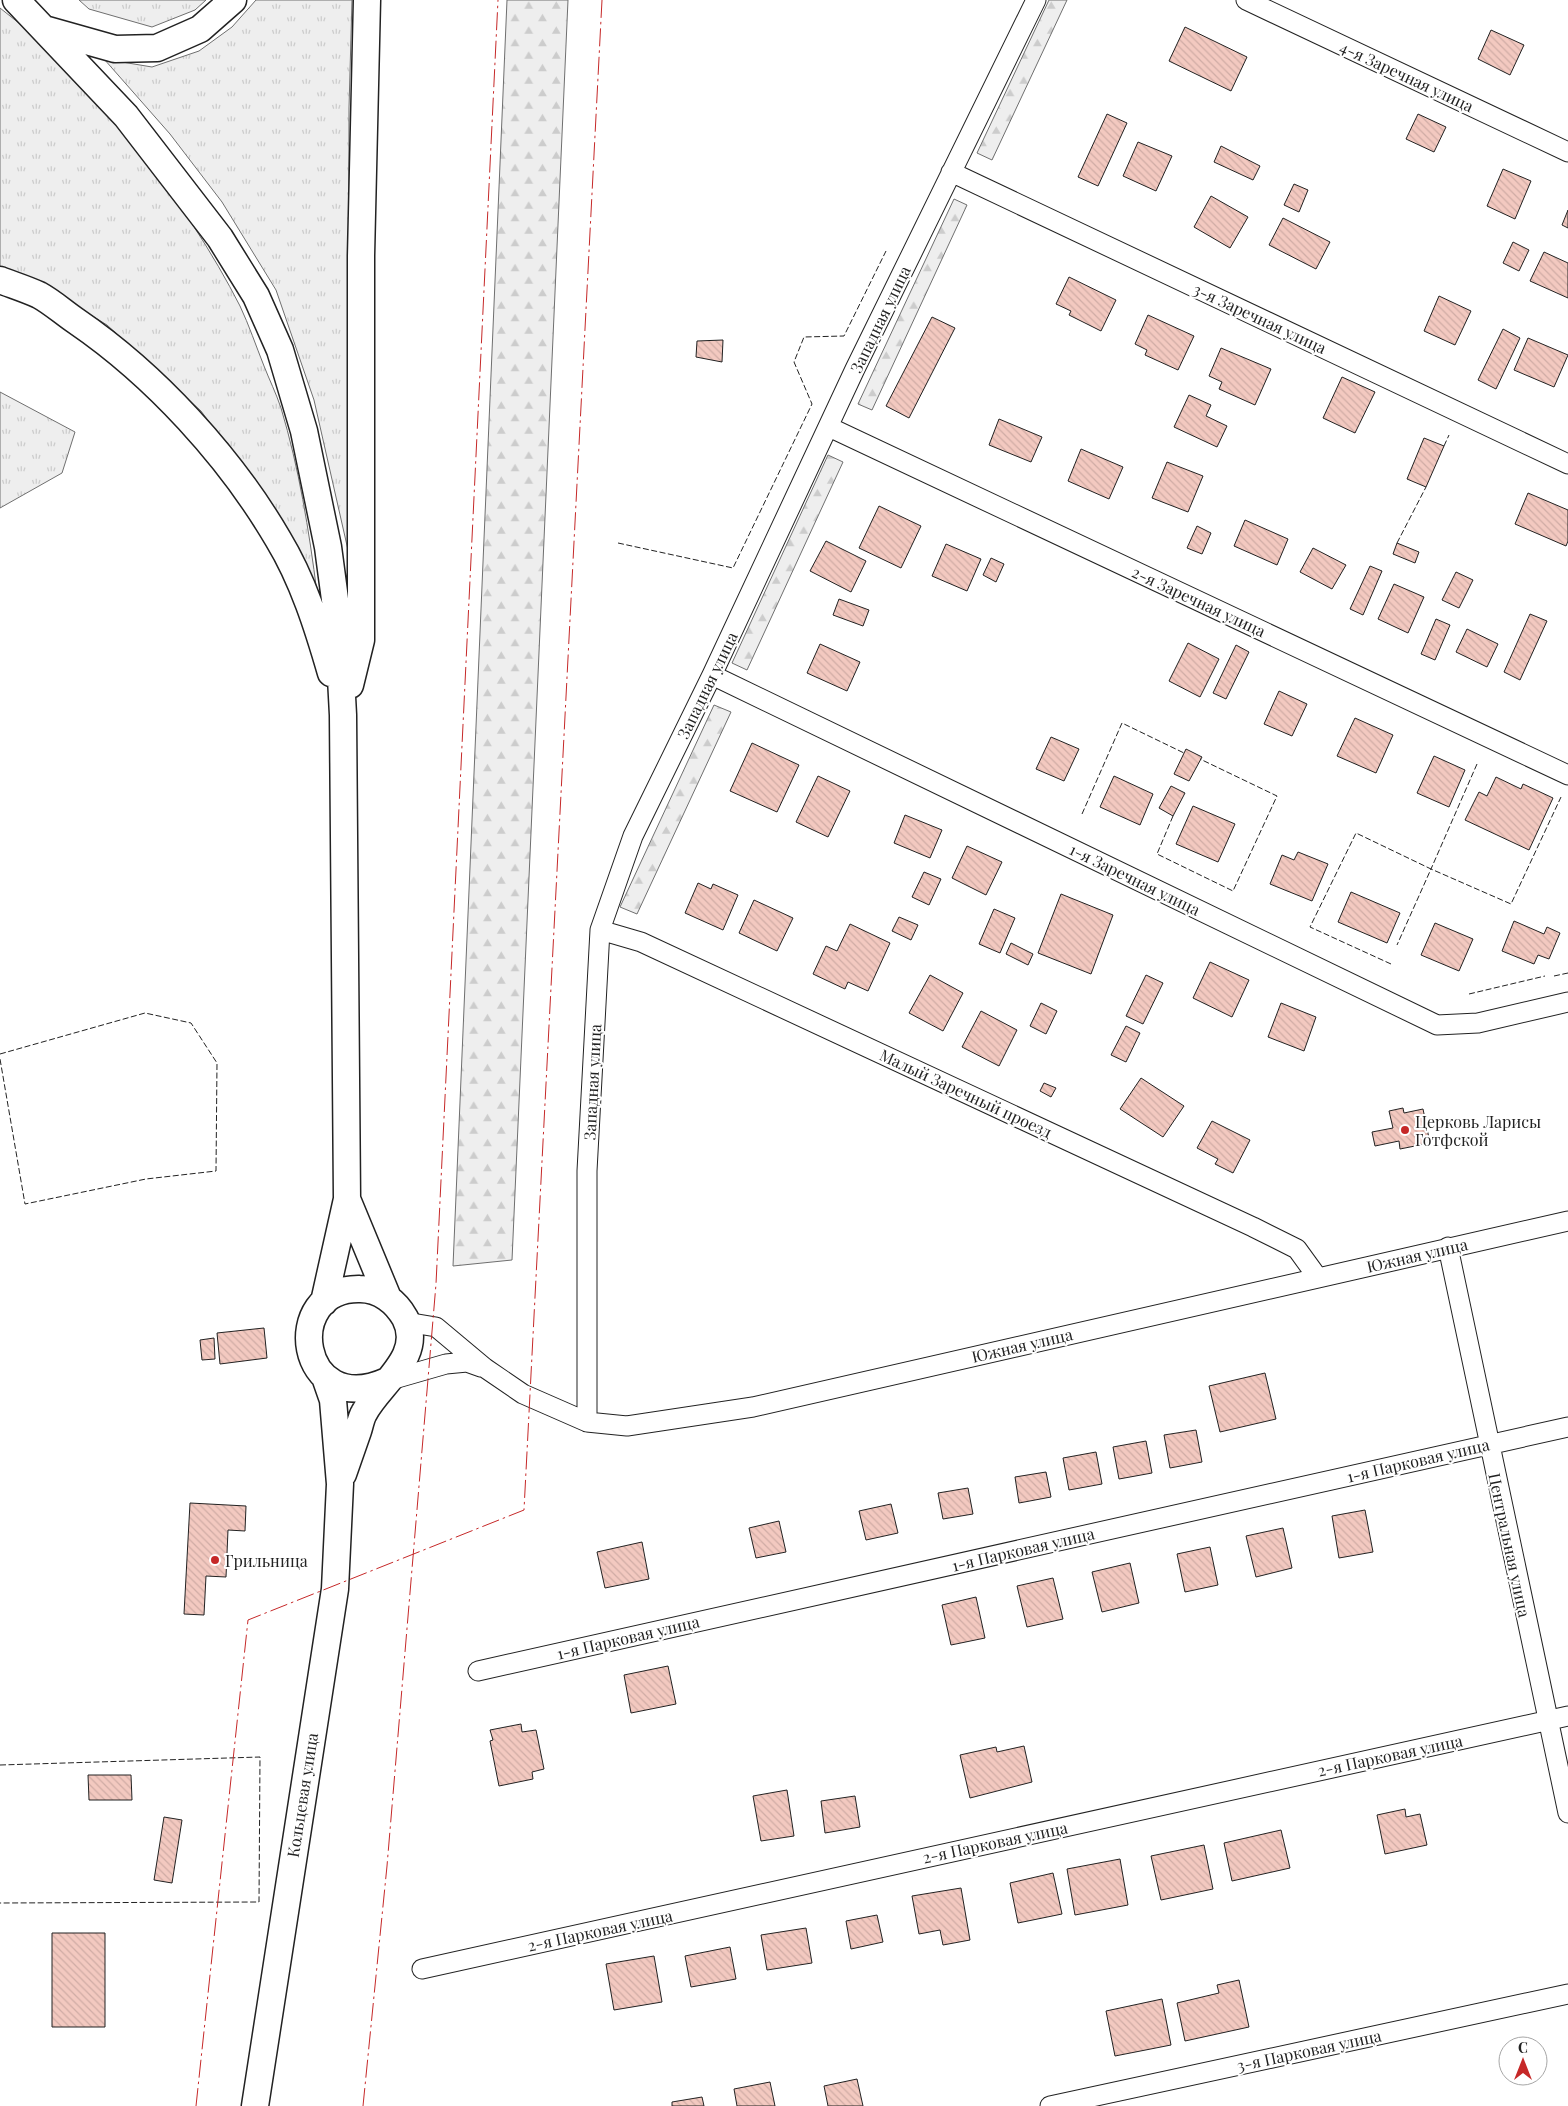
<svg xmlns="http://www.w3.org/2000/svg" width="1568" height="2106" font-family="'Playfair Display',serif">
  <defs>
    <pattern id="grass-tufts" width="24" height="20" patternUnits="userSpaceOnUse" patternTransform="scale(1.25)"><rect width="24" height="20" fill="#eee"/><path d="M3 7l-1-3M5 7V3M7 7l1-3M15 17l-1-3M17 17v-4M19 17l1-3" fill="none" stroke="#ccc"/></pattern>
    <pattern id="forest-firs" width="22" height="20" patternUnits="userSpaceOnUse" patternTransform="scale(1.25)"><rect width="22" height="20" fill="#eee"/><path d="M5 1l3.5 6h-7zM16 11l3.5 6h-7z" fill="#ccc"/></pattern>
    <pattern id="building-back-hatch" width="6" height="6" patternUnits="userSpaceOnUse" patternTransform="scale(1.25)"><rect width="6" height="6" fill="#f3c9c0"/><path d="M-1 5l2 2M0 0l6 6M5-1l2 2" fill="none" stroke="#d0aca5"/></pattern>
  </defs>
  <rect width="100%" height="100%" fill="#fff"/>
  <!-- grass -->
  <path fill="url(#grass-tufts)" stroke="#6f6f6f" d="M79,0H206L195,10L152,27L89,9Z
    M256,0H352L349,108L348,550L314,400L276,290L222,202L170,134L104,59L152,67L199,51L232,27Z
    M0,8C93,79 187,202 240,306C249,325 256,346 264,366C269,379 276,393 281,408C299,468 309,530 317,593L244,469L201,411L107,325L66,300L0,268Z
    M0,392L75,432L62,473L0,508Z"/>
  <!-- forest -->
  <path fill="url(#forest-firs)" stroke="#6f6f6f" d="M507,0H568L512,1260L453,1266Z
    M1049,0H1067L992,160L977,153Z
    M954,199L967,205L872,410L858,404Z
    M828,455L843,462L747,670L732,663Z
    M714,705L731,712L637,914L620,907Z"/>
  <!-- building -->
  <path fill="url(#building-back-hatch)" stroke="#222" d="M1185,27L1247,57L1231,91L1169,61Z
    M1491,30L1524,45L1510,75L1478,59Z
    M1107,114L1127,123L1098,186L1078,177Z
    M1418,114L1446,127L1434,152L1406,139Z
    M1138,142L1172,156L1156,191L1123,176Z
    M1221,146L1260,166L1253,180L1214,162Z
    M1503,169L1531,181L1515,219L1487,206Z
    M1294,184L1308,190L1299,212L1284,205Z
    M1211,196L1248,217L1230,248L1194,227Z
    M1568,210V228L1562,225Z
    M1283,218L1330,242L1316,269L1269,245Z
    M1513,242L1529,250L1519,271L1503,263Z
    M1544,252L1568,263V298L1530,281Z
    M1069,277L1116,300L1101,331L1069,315L1071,311L1056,304Z
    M1439,296L1471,311L1455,345L1424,331Z
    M1148,315L1194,336L1178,370L1145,355L1147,350L1135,344Z
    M932,317L955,328L909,418L886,406Z
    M1503,329L1520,338L1496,389L1478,380Z
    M1528,338L1568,355L1554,387L1514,370Z
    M723,340L722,362L696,357L697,341Z
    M1221,348L1271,369L1255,405L1219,389L1222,382L1209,376Z
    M1342,377L1375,392L1355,433L1323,418Z
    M1189,395L1211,405L1206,416L1227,426L1217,447L1174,427Z
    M999,419L1042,437L1031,462L989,445Z
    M1424,438L1444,446L1426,487L1407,479Z
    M1081,449L1123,467L1109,499L1068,481Z
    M1167,462L1203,476L1188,512L1152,498Z
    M1528,493L1568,510V541L1566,546L1515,524Z
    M879,506L921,526L901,568L859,548Z
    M1245,520L1288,539L1277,565L1234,546Z
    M1197,526L1211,533L1202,554L1187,548Z
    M826,541L866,561L851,592L810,571Z
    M1397,543L1419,552L1415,563L1393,554Z
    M946,544L981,559L967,591L932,576Z
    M1313,548L1346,565L1332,589L1300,572Z
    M991,558L1004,564L996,582L983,575Z
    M1370,566L1382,571L1363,615L1350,609Z
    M1456,572L1473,580L1459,608L1442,600Z
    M1394,584L1424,597L1408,633L1378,619Z
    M839,599L869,610L863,626L833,615Z
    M1530,614L1547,621L1520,680L1504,672Z
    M1436,619L1450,625L1435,660L1421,654Z
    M1467,629L1498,644L1487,667L1456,652Z
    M1188,643L1219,659L1200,697L1169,681Z
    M820,644L860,662L847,691L807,673Z
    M1236,645L1249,652L1226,699L1213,693Z
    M1279,691L1307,704L1292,736L1264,724Z
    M1355,718L1393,735L1376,773L1337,756Z
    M1051,737L1079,749L1064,781L1036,769Z
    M752,743L799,765L777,812L730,791Z
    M1186,749L1202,757L1189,781L1174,774Z
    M1434,756L1465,770L1449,807L1417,793Z
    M818,776L850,791L828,837L796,822Z
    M1114,776L1153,794L1140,825L1100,807Z
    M1496,777L1521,789L1523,784L1553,798L1529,850L1465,820L1479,792L1487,796Z
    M1171,786L1185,793L1173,816L1159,808Z
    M1193,806L1235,824L1218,862L1176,844Z
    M905,815L942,830L930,858L894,843Z
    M967,846L1002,862L986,895L952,878Z
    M1298,852L1328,864L1312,901L1270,884L1282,855L1294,860Z
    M924,872L941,879L929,905L912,897Z
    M698,883L711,889L713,884L738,895L723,930L685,913Z
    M1351,892L1400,913L1387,943L1338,922Z
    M1061,894L1113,915L1091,974L1038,953Z
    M754,900L793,918L777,951L739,933Z
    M994,909L1015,918L1000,953L979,944Z
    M899,917L918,925L911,940L892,931Z
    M1514,921L1544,934L1547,927L1560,933L1549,959L1538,955L1534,964L1502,951Z
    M1435,923L1473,939L1459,971L1421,955Z
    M850,924L890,943L868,991L848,982L845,989L813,974L826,946L837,951Z
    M1011,943L1033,954L1028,965L1006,954Z
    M1210,962L1249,980L1232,1017L1193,998Z
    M930,975L963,993L943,1031L909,1013Z
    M1146,975L1163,983L1143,1024L1126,1016Z
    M1041,1003L1057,1011L1046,1034L1030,1026Z
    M1281,1003L1316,1017L1304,1051L1268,1037Z
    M981,1011L1017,1030L999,1066L962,1047Z
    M1126,1026L1140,1033L1126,1062L1111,1055Z
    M1141,1078L1184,1106L1163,1137L1120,1109Z
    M1044,1083L1056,1088L1051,1097L1040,1091Z
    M1403,1108L1404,1113L1423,1109L1430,1143L1400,1149L1399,1141L1375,1146L1372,1132L1393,1128L1389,1111Z
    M1212,1121L1250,1140L1233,1173L1215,1164L1218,1159L1197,1148Z
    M264,1328L267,1358L220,1364L217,1333Z
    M214,1338L215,1359L202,1360L200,1340Z
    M1265,1373L1276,1419L1220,1432L1209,1386Z
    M1196,1430L1202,1462L1170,1468L1164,1435Z
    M1146,1441L1152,1473L1119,1479L1113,1447Z
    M1096,1452L1102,1484L1069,1490L1063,1458Z
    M1046,1472L1051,1497L1019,1503L1015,1477Z
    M968,1488L973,1514L943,1519L938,1493Z
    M190,1503L246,1506L245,1531L228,1530L226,1577L206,1576L204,1615L184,1614Z
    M891,1504L898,1533L866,1540L859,1511Z
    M1365,1510L1373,1552L1339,1558L1332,1516Z
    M779,1521L786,1552L756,1558L749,1528Z
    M1283,1528L1292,1568L1256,1577L1246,1536Z
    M642,1542L649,1579L605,1588L597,1552Z
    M1210,1547L1218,1585L1185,1592L1177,1554Z
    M1130,1563L1139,1603L1102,1612L1092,1572Z
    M1053,1578L1063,1619L1027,1627L1017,1586Z
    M976,1597L985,1638L951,1645L942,1605Z
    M668,1666L676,1704L631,1713L624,1675Z
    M521,1724L522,1732L536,1730L544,1769L532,1772L533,1779L499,1786L490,1741L493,1740L490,1730Z
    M1024,1746L1032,1782L970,1798L960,1755L996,1747L997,1752Z
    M88,1775H131L132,1800H89Z
    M787,1790L794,1836L761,1841L753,1796Z
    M855,1796L860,1827L825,1833L821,1801Z
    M1405,1809L1406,1817L1420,1814L1427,1845L1385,1854L1377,1815Z
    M164,1817L182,1820L172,1883L154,1880Z
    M1281,1830L1290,1868L1232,1881L1224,1843Z
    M1204,1845L1213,1889L1161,1900L1151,1856Z
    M1120,1859L1128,1905L1075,1915L1067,1869Z
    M1053,1873L1062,1914L1018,1923L1010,1883Z
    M961,1888L970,1940L943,1945L940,1930L919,1934L912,1896Z
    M877,1915L883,1942L851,1949L846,1921Z
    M806,1928L812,1963L767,1970L761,1935Z
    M52,1933H105V2027H52Z
    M730,1947L736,1979L691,1987L685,1956Z
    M654,1956L662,2002L614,2010L606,1964Z
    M1239,1980L1249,2027L1185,2041L1177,2003L1219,1993L1217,1985Z
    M1162,1999L1171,2045L1115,2056L1106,2011Z
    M857,2079L863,2106H828L824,2086Z
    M770,2082L775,2106H737L734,2089Z
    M702,2097L704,2106H672V2102Z"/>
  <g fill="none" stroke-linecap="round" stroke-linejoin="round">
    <defs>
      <path id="street" d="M1246,0L1568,152
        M951,172L1568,464
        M829,427L1568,775
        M712,675L1437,1025L1478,1023L1568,1002
        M600,930L641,942L1253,1227L1297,1249L1318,1278
        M1448,1247L1568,1813
        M406,1322L436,1327L485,1368L523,1394L587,1422L627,1426L753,1407L1568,1221
        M387,1381L446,1364L467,1362L481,1367
        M587,1422V1171L600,930L633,836L712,675L855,369L1036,0
        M478,1671L1568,1427
        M422,1969L1568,1716
        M1050,2106L1568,1994"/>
      <path id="secondary" d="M16,0L126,116L220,238L256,296L280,350L304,431L328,547L338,622L343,715L347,1199L324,1302
        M44,29L115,49L157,48L200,29L233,0
        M0,280C13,285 26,289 39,295C52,302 64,313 76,321C155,375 230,457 278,539C303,580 318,628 331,673
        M350,685L361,640V256L367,0
        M347,1199L388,1298
        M343,1474C348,1460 353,1445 358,1431C360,1425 361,1418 364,1413C379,1384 425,1356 405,1318C396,1302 380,1289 360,1289C280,1287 298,1421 387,1381
        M255,2106L335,1589L340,1484L333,1400L325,1377"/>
    </defs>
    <!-- street casing -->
    <use href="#street" stroke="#222" stroke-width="21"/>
    <!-- secondary casing -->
    <use href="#secondary" stroke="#222" stroke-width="29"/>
    <!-- street -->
    <use href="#street" stroke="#fff" stroke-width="19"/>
    <!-- secondary -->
    <use href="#secondary" stroke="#fff" stroke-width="26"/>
    <!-- fence -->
    <path stroke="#222" stroke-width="1" stroke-dasharray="6 2.5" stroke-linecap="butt" d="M1444,446L1449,435
      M618,543L733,568L812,404L794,362L804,337L844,336L886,251
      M1397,543L1426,487
      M1477,764L1431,869L1511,904L1561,797
      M1082,814L1122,723L1184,753
      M1173,816L1157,854L1233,891L1277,796L1200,759
      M1391,964L1310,927L1356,833L1431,869L1397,945
      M1554,976L1568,973
      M1469,994L1545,976
      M0,1054L145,1013L191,1023L217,1063L216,1171L146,1179L25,1204L0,1059
      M0,1765L260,1757L259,1902L0,1903"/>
    <!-- power -->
    <path stroke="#c62828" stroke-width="1" stroke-dasharray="18 4 2.5 4" stroke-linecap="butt" d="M196,2106L248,1620L524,1510L602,0
      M363,2106L387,1866L436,1284L498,0"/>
  </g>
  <!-- markers -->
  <g fill="#c62828" stroke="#fff" stroke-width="2">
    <circle cx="1405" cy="1130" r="5"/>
    <circle cx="215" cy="1560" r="5"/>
  </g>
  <g text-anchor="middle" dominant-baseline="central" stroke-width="4" stroke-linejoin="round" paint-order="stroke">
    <!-- street labels -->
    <g font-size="16" fill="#222" stroke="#fff">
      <text transform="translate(1407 76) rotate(25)">4-я Заречная улица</text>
      <text transform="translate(1260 318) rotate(25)">3-я Заречная улица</text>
      <text transform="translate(880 319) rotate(-64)">Западная улица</text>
      <text transform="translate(1199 601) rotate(25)">2-я Заречная улица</text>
      <text transform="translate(707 685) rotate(-64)">Западная улица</text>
      <text transform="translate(1135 879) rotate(26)">1-я Заречная улица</text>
      <text transform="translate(592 1082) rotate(-87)">Западная улица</text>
      <text transform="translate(966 1093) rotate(25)">Малый Заречный проезд</text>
      <text transform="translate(1417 1255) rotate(-13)">Южная улица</text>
      <text transform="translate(1022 1345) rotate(-13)">Южная улица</text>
      <text transform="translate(1418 1460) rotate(-13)">1-я Парковая улица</text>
      <text transform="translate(1510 1545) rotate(78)">Центральная улица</text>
      <text transform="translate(1023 1549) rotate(-13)">1-я Парковая улица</text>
      <text transform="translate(628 1637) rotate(-13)">1-я Парковая улица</text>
      <text transform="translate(1390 1755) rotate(-12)">2-я Парковая улица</text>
      <text transform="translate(302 1795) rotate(-81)">Кольцевая улица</text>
      <text transform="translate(995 1842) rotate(-12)">2-я Парковая улица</text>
      <text transform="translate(600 1930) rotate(-12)">2-я Парковая улица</text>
      <text transform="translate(1309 2050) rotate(-12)">3-я Парковая улица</text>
    </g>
    <!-- poi labels -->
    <g font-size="16" fill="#222" stroke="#fff" text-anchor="start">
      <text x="1415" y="1121">Церковь Ларисы<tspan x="1415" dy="18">Готфской</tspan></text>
      <text x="225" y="1560">Грильница</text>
    </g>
  </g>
  <!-- north arrow -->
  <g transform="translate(1523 2061)"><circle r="24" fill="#ffffff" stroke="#a7a7a7"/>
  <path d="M0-4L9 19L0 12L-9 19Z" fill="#c62828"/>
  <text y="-8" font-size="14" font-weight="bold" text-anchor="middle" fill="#222222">С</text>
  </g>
</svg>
